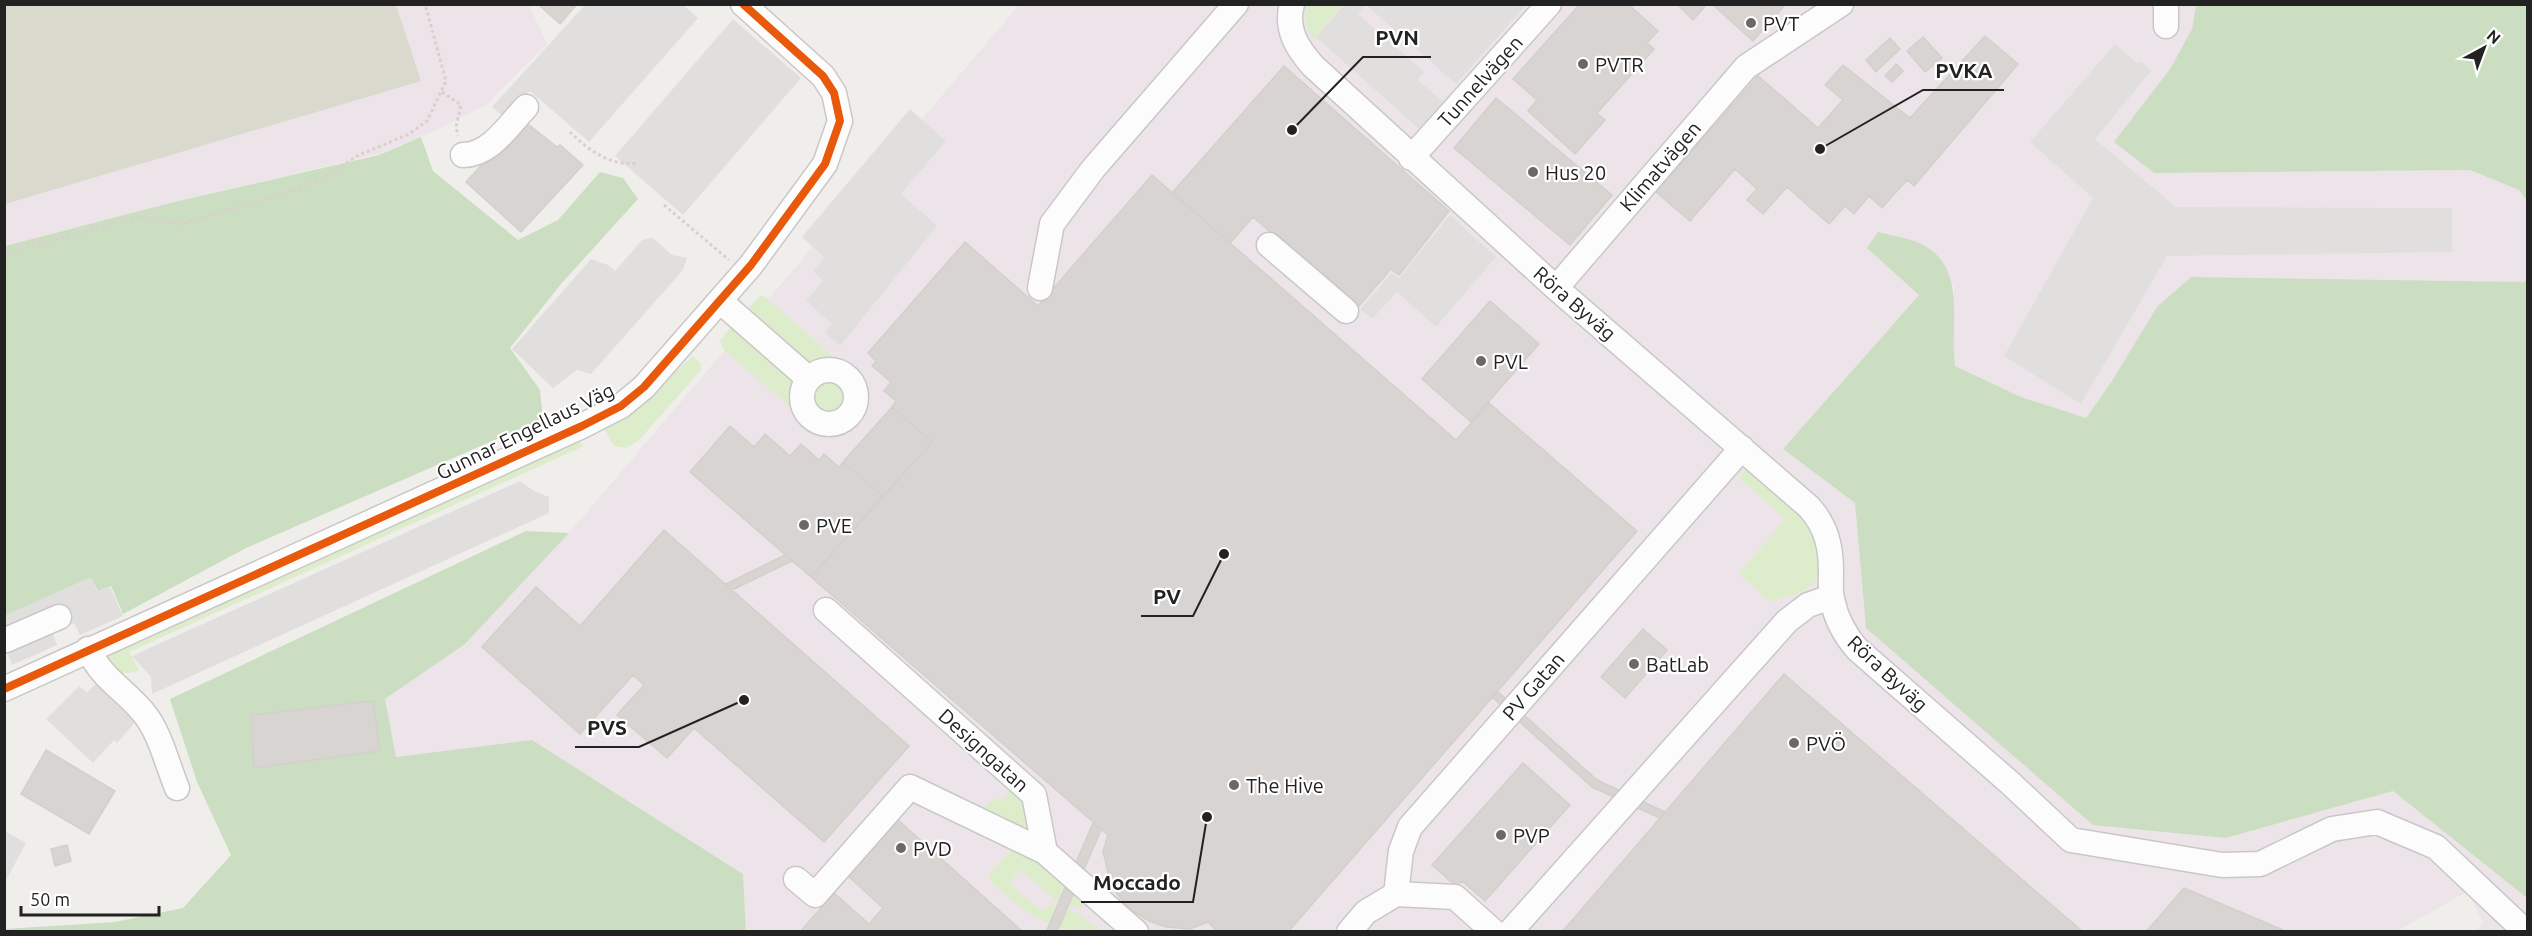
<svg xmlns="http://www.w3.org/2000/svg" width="2532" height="936" font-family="Ubuntu,sans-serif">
  <rect width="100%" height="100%" fill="#f0eeeb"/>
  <!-- industrial -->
  <path fill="#ede4e9" d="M5,5H529L547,44L486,105L435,131L379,154L170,203L5,246Z
    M1019,5H2196L2192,29L2170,69L2115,142L2154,173L2470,170L2519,190L2527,201L2528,280L2524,282L2431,281L2112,381L2086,418L2021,397L1955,366L1952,345L1954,286L1868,248L1919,295L1783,449L1855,503L1866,628L2226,838L2393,791L2527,898V931H2476L2483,923L2468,891L2396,932L746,931L743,874L532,740L396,757L385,699L465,644L569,533Z"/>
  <!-- construction -->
  <path fill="#d9d9cd" d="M5,4L396,5L421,81L5,204Z"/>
  <!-- grass -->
  <path fill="#ddeccb" d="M1341,5H1342L1313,40L1305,23V5Z
    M761,295L767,298L853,374C839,364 830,363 814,368L745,311Z
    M733,325L794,380L797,389L794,406L791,408L723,349L720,340Z
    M693,356L701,364V370L638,441L626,448L614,446L604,428L627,416Z
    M809 398a20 20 0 1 1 40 0a20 20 0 1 1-40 0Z
    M578,440L584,446L129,652L139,670C118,678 116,671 105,655Z
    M1747,469C1775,494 1818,520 1820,561C1820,569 1822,575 1815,582C1805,593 1787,596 1773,601L1768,600L1739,574L1785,519L1739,478Z
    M990,770C1015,789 1024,795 1029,826L1022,829L984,813L983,808L998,795L996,799L1002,801L1009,792Z
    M1017,845L1089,896L1081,909L1054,899L1020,870L1009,883L1043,912L1051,903L1078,913L1100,930C1065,936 1031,919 1005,895C998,889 989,883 989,873Z"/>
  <!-- forest -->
  <path fill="#cbdec1" d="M2196,5H2527V201L2519,190L2470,170L2154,173L2114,142L2170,69L2192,29Z
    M421,137L433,171L518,240L558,220L600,172L623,178L638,199L561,284L510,348L540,390L543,419L246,548L123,614L111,586L98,591L91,578L5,616V246L170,203L379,155Z
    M1878,232C1889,235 1902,237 1914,241C1970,262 1949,320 1955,366L2021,397L2086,418L2112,381L2157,307L2191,277L2524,282L2527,280V898L2393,791L2226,838L2093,825L1866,628L1855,503L1783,449L1919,295L1867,248Z
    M526,531L569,533L465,644L385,699L396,757L532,740L743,874L746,932H5V929L115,922L183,908L231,855L197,782L170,699Z"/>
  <!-- parking -->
  <path fill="#e0dfde" d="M1345,4L1364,6L1358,14L1424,72L1418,80L1443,102L1419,129L1316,37Z
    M585,5H683L698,18L589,142L530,91L505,118L492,107Z
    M1366,5H1526L1456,84Z
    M733,19L801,78L683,215L615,156Z
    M2115,44L2138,64L2141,61L2151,71L2095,139L2176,207L2452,208V252L2167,256L2081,404L2023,368L2004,356L2093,198L2030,142Z
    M910,109L946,141L901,194L937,226L840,346L825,333L832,324L806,301L823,281L813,271L824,257L802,237Z
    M1450,215L1496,257L1436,327L1397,292L1372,319L1360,309L1392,273L1399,278Z
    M653,238L672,255L687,258L683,270L591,374L577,370L553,388L512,349L591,259L608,265L615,271L642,240Z
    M520,481L534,491L549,497V513L152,694L151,677L132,656Z
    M91,577L97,591L110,587L123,616L80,635L74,623L52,632L57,645L12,665L5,649L4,616Z
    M96,684L136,721L117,743L114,740L93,763L46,719L79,686L87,692Z
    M4,831L26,843L5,882H4Z"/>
  <!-- building -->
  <path fill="#d7d4d2" stroke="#d3d0cc" stroke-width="1.5" d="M538,4H577L560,24Z
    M1580,4H1628L1658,31L1647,43L1654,49L1597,113L1605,120L1575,154L1528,111L1537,100L1513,79Z
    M1677,4H1707L1693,20Z
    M1712,4H1786L1753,41Z
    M1985,36L2018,64L1914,186L1907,180L1882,208L1869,196L1854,214L1845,206L1829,224L1787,187L1763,214L1747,200L1757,189L1735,169L1690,221L1656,192L1758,76L1818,128L1843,100L1825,85L1843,65L1910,118Z
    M1923,37L1942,58L1925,72L1907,51Z
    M1890,38L1900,49L1876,72L1866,60Z
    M1896,64L1903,71L1892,82L1885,76Z
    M1284,66L1449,211L1399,275L1391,269L1358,307L1253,217L1230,243L1172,193Z
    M1496,98L1612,195L1570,245L1454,148Z
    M523,120L557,147L560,145L583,165L521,232L466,182Z
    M1152,175L1456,440L1489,403L1637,531L1288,932H1218L1208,922L1190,929L1166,927L1149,921L1131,910L1117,894L1108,873L1103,851L1108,835L811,577L932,442L892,407L896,401L884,391L891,382L872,366L876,361L868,353L965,242L1038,306Z
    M1490,301L1539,344L1471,422L1422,379Z
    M892,407L932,442L883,496L843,462Z
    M730,426L754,447L765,434L790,456L801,444L819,460L824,454L839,467L843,462L883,496L811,577L690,472Z
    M664,530L909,746L824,842L694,728L667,758L617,715L644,685L633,675L580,734L482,647L536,587L580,626Z
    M785,555L792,561L732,590L726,584Z
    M1643,629L1667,650L1625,698L1601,677Z
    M1784,674L2083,932H1562Z
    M1497,691L1597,780L1665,812L1660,818L1592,787L1492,697Z
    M373,701L380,751L254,768L251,715Z
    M46,750L115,791L89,834L21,794Z
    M1523,763L1570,805L1485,901L1462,881L1457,887L1432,865Z
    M898,820L1023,932H800L834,893L869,924L883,908L848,876Z
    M1093,823L1101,830L1057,932H1046Z
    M67,845L71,861L55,866L51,849Z
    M2184,888L2283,930L2146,932Z"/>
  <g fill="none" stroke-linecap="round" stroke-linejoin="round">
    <defs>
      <path id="minor" d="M1292,4C1285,29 1297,48 1313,66L1556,288L1809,507C1826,526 1831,546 1831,571C1831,580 1830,591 1832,599C1836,619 1844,634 1857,649L2009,782L2071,840L2222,865L2260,864L2332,829L2377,822L2436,847L2526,932
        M2166,4V26
        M463,155C490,155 508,126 526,107
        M1411,158L1549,4
        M1269,245L1346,311
        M1040,288L1052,224L1093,169L1236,4
        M1556,288L1746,67L1841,4
        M720,301L809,379
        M802 397a27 27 0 1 1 54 0a27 27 0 1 1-54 0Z
        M826,610L1034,795L1045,852L1136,932
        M6,640L59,617
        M88,649C102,679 123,688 143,712C160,732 167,764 177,788
        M4,689L582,426L621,406L644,387L751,265L825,164L840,121L834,93L823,76L743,4
        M796,879L815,895L910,787L1045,852
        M1396,894L1455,897L1494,932
        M1349,932L1366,912L1396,894L1401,851L1410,827L1742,448
        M1510,932L1787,621L1808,605L1831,597"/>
    </defs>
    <!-- minor casing -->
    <use href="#minor" stroke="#c9c8c7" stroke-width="27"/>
    <!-- path -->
    <path stroke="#dccecd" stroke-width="3" stroke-dasharray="3 3" stroke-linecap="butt" d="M442,92L461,105L456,127L458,136
      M570,132C587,149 611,167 637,163
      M664,205L729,260
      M4,256L23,248L138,217L181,224L299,189L326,176L357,156L409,134L427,121L446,81L425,4"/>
    <!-- minor -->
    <use href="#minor" stroke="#fdfcfc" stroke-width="24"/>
    <defs>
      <path id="cycleway" d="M4,689L582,426L621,406L644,387L751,265L825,164L840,121L834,93L823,76L743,4"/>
    </defs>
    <!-- cycleway casing -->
    <use href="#cycleway" stroke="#fff" stroke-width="11"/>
    <!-- cycleway -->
    <use href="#cycleway" stroke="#e8590c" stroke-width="8"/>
  </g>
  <!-- markers -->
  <g fill="#6a6968" stroke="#fff" stroke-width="2">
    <circle cx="1751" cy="23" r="6"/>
    <circle cx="1583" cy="64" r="6"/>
    <circle cx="1533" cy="172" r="6"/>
    <circle cx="1481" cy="361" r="6"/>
    <circle cx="804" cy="525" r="6"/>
    <circle cx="1634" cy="664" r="6"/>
    <circle cx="1794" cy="743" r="6"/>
    <circle cx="1234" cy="785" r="6"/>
    <circle cx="1501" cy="835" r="6"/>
    <circle cx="901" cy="848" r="6"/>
  </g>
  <g text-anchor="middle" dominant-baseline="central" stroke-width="4.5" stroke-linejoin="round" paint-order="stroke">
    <!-- poi labels -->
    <g font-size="20" fill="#222" stroke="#fff" text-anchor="start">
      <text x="1763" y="23">PVT</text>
      <text x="1595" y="64">PVTR</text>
      <text x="1545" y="172">Hus 20</text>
      <text x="1493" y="361">PVL</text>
      <text x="816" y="525">PVE</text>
      <text x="1646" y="664">BatLab</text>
      <text x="1806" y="743">PVÖ</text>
      <text x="1246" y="785">The Hive</text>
      <text x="1513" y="835">PVP</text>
      <text x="913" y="848">PVD</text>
    </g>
    <!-- street labels -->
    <g font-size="20" fill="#222" stroke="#fff">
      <text transform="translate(1480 81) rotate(-48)">Tunnelvägen</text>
      <text transform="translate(1660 166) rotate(-49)">Klimatvägen</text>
      <text transform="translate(1575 303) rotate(41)">Röra Byväg</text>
      <text transform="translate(525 431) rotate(-26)">Gunnar Engellaus Väg</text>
      <text transform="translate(1888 673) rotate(43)">Röra Byväg</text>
      <text transform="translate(1533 686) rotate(-49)">PV Gatan</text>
      <text transform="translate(984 750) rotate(42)">Designgatan</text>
    </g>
  </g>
  <!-- callouts -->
  <path fill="none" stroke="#222" stroke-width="2" d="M1292 130L1363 57H1431M1820 149L1923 90H2004M1224 554L1193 616H1141M744 700L639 747H575M1207 817L1193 902H1081"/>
  <g fill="#222" stroke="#fff" stroke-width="2">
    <circle cx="1292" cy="130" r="6"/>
    <circle cx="1820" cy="149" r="6"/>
    <circle cx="1224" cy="554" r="6"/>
    <circle cx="744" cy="700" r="6"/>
    <circle cx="1207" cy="817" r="6"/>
  </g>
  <g font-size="21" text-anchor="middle" font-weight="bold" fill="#222" stroke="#fff" stroke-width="4.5" stroke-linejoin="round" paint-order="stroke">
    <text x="1397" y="45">PVN</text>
    <text x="1964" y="78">PVKA</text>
    <text x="1167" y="604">PV</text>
    <text x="607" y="735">PVS</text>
    <text x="1137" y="890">Moccado</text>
  </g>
  <!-- border -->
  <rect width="2532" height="936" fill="none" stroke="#222222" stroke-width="12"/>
  <!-- north arrow -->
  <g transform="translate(2484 48) rotate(41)" stroke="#ffffff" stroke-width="4.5" paint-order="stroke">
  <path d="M0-4.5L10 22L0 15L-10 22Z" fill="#222222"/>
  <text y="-9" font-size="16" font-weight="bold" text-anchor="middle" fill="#222222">N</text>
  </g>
  <!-- scale -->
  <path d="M21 906v9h138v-9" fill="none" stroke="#222222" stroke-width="3"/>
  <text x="30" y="906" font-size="18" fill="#222222" stroke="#ffffff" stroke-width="4.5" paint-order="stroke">50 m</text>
</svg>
